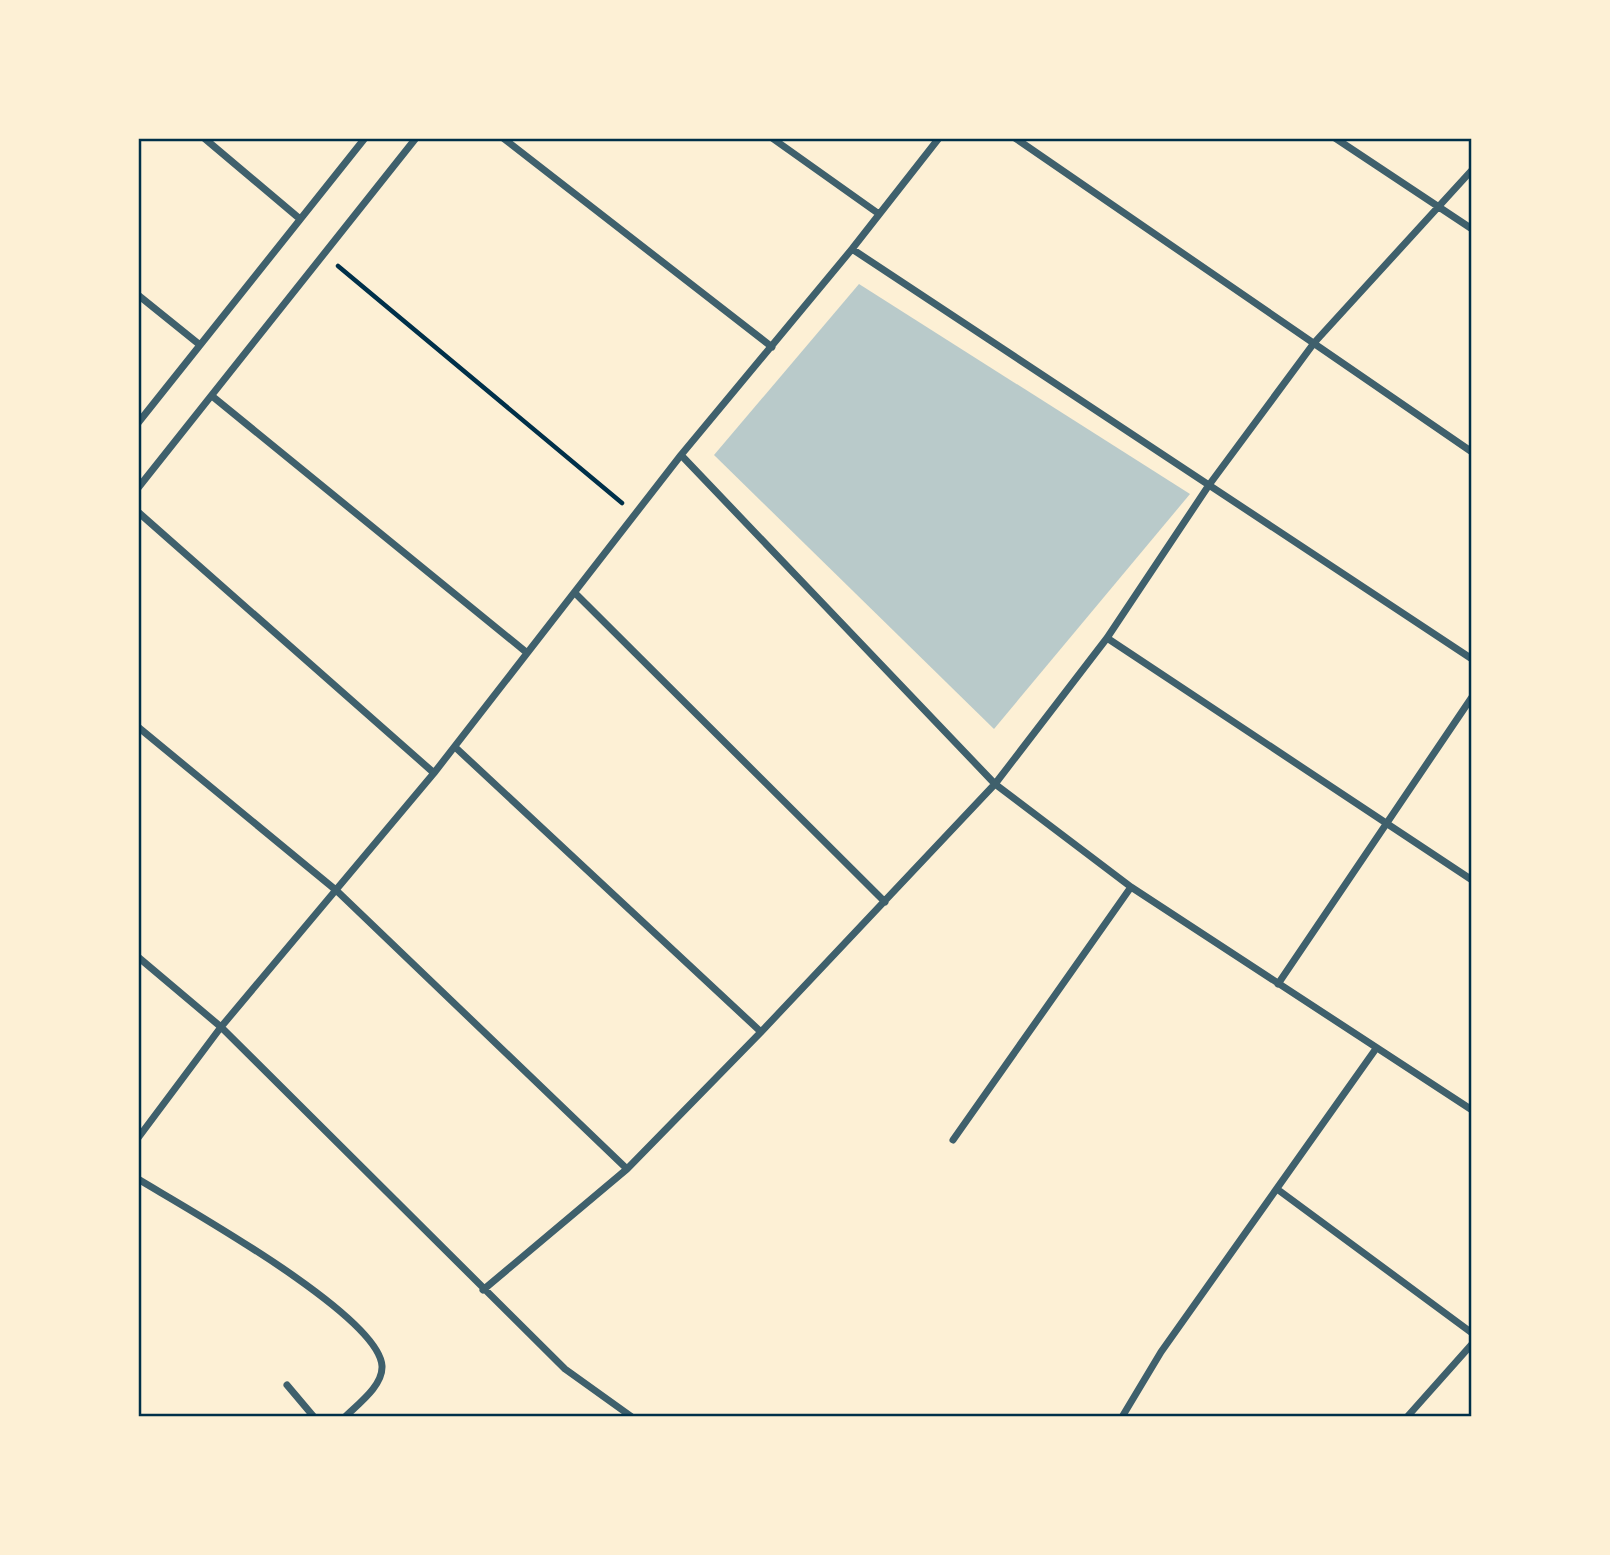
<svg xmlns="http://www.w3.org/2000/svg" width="1610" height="1555" font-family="Cabin,sans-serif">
  <rect width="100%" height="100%" fill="#fdf0d5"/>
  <!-- green -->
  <path fill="#b9caca" d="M859,284L1190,494L994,729L714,455Z"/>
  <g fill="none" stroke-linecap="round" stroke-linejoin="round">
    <!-- path -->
    <path stroke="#003049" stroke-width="4.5" d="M338,266L622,503"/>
    <!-- minor -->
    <path stroke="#3f606c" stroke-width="7" d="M204,138L300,219
      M503,138L772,347
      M772,138L879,214
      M1015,138L1472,452
      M1335,138L1472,229
      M852,249L1472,659
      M138,295L200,345
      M212,396L526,652
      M138,423L365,138
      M681,455L995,784L1131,887L1472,1110
      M138,488L416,138
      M138,512L434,773
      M576,594L885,902
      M1107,638L1472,880
      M138,727L337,891L627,1169
      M455,747L761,1032
      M138,957L221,1027L565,1369L632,1417
      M1278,984L1472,697
      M138,1138L221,1027L434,773L681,455L852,249L939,138
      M953,1140L1131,887
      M138,1179C184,1207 379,1315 382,1366C383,1386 358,1404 345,1417
      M1277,1189L1472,1333
      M483,1290L627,1169L761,1032L995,784L1107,638L1209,485L1314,343L1472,170
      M287,1385L314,1417
      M138,1416L139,1417
      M1122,1417L1161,1352L1375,1050
      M1407,1417L1472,1344"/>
  </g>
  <!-- border -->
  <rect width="1610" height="1555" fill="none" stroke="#fdf0d5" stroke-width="280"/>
  <rect x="140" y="140" width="1330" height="1275" fill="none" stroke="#003049" stroke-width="2.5"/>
</svg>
